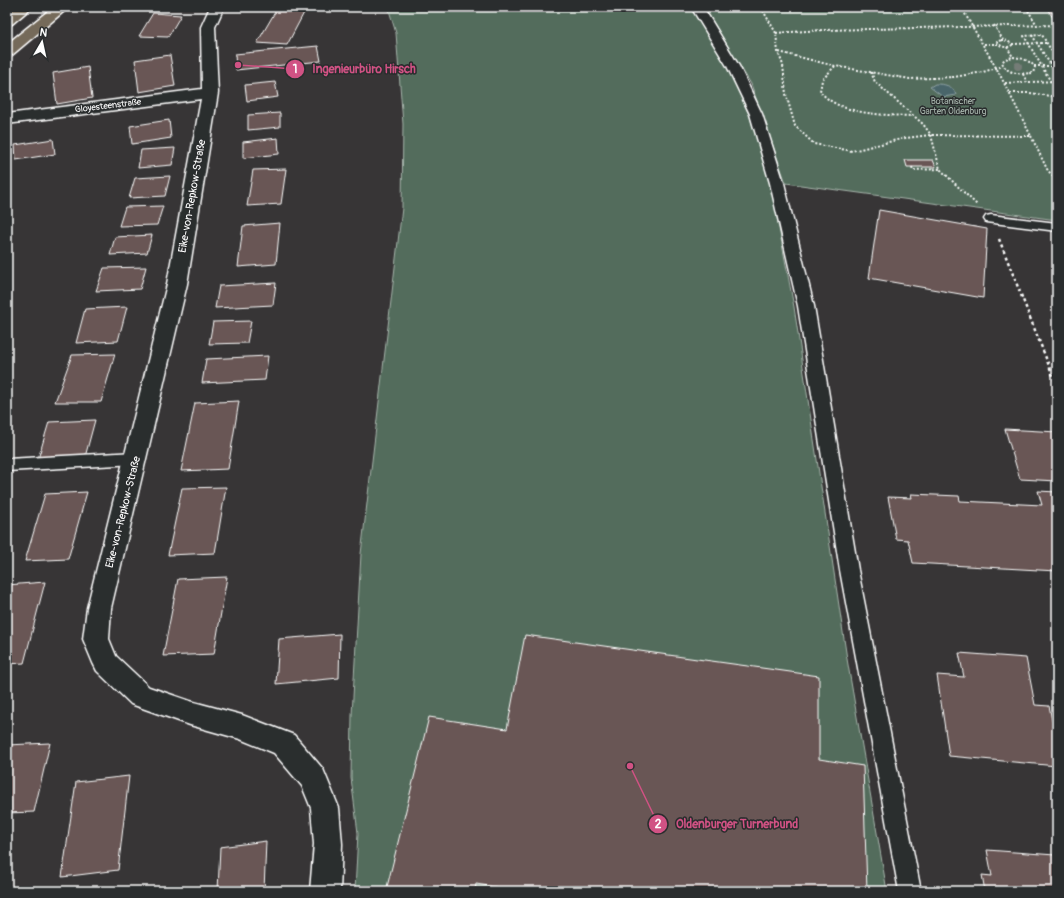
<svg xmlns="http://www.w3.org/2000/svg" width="1064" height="898" font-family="Pangolin,sans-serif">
  <rect width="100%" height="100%" fill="#373536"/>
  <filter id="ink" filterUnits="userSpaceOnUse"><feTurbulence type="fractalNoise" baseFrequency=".025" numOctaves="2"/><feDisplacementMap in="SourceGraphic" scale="8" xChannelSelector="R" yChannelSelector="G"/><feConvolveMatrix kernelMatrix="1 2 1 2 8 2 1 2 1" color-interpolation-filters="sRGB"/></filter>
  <g filter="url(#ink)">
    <!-- green -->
    <path fill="#526c5b" stroke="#a8b6ad" d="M388,7H691L728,67L750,117L769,176L794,307L847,659L887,891H355L358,833L351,778L352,715L361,554L402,208L403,124L396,33Z
      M704,7H1057V220L786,183L751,84Z"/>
    <!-- water -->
    <path fill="#48656b" stroke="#91a3a6" d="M935,84C944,84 953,85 956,95L943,97L930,87Z"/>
    <!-- building -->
    <path fill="#695754" stroke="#fff" d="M278,7H307L287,45L257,43Z
      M1046,7H1057V21H1055Z
      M153,13L181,15L168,37L139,36Z
      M318,46L321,61L236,70L235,54Z
      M170,55L175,86L139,92L135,60Z
      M88,67L92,98L57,104L53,73Z
      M275,82L278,97L247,101L245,85Z
      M280,113V127L248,130V115Z
      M169,120L171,138L132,144L130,126Z
      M278,138L279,154L243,158V142Z
      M53,139L55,154L16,160L15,145Z
      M175,148L172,165L138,168L141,150Z
      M905,160H933L936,167H907Z
      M286,169L281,204L247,206L253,170Z
      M170,176L165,196L129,198L135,178Z
      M163,206L157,225L119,226L125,207Z
      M879,210L987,229L983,298L869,278Z
      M280,223L276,264L238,267L243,226Z
      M152,235L147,253L110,255L115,237Z
      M146,267L140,289L96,291L104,268Z
      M276,283L273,305L215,308L219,286Z
      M127,307L118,341L76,343L85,309Z
      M251,321L247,343L209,344L213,322Z
      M115,354L101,402H55L72,355Z
      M268,356L265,380L202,383L206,359Z
      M239,401L228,469L181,471L195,403Z
      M95,420L85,457L38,459L49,422Z
      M1005,429L1057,432V481L1020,479Z
      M226,487L215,553L168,555L182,488Z
      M1038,491L1057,492V571L913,563L908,540L896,539L888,497L912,498L911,494L959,496L960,501L1042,505Z
      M87,492L68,559L25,561L45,494Z
      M227,577L214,654L163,656L178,579Z
      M45,582L24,663L7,664V585Z
      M340,634L339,678L276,684L279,639Z
      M525,635L819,676V759L863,766L867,891H520L476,884L475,891H386L429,717L507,729Z
      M959,653L1026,658L1035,705L1049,706L1057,743V766L949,756L937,675L964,677Z
      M50,743L34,812L7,813V745Z
      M129,776L118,870L62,877L76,782Z
      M266,841L264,891H218L220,847Z
      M987,850L1055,855L1057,865V891H985L982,875L992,876Z"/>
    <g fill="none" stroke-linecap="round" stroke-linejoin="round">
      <defs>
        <path id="service" d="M691,7H703L739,66L762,114L784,183L814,306L858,570L921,891H899L840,570L798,306L770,183L750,114L727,66Z
          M991,215L1057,223V231L986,222L984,219L986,216Z
          M136,452L142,453L145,458L142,463L136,464L7,471V459Z"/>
        <path id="minor" d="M210,7H224L215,27L218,93L187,284L111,608L109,639L116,656L149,687L190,701L242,715L294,735L323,769L339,808L342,844L340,891H310L314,844L311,808L302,786L274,753L240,739L190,725L131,704L97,671L93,663L83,639L87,608L167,284L201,99L7,124V114L202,89L201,27Z"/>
        <path id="motorway" d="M16,7H32L12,24L7,25V14Z
          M53,7H69L12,55L7,57V44Z"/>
      </defs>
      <!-- service casing -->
      <use href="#service" stroke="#fff" stroke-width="3"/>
      <!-- minor casing -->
      <use href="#minor" stroke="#fff" stroke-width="3"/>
      <!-- motorway casing -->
      <use href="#motorway" stroke="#fff" stroke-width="3"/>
      <!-- path-far1 -->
      <path stroke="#fff" stroke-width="2" stroke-dasharray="2 2" stroke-linecap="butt" d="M761,7L776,33L778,52L783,65L786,94L795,126L814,144L852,151L905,138L931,135L1031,136L998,71L961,7
        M1026,7L1037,25
        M994,25L1003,40
        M776,33L823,30L1057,25
        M1032,35L1057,75
        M1001,40L1008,41L1012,45C1007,49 1001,47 997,42Z
        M984,44H998
        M1012,44L1046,43
        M1007,47L1013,57
        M779,52L835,66L910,79L954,77L983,72L1003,66
        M1013,57C1022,58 1029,60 1035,67L1033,73C1021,74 1007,75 1002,62L1005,59Z
        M835,66L822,80L820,91C838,115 884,115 912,116
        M1034,66H1057
        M871,72L875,82L923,124L931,135L940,169L977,205
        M1023,74L1027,82
        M1051,82L1024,36L1042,35L1057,60
        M1005,83L1057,81
        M1010,93H1030L1057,97
        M1031,136L1047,169L1057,182
        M912,167L913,170L940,169"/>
      <!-- path -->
      <path stroke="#fff" stroke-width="2.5" stroke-dasharray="3 3" stroke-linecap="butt" d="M999,239L1057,386"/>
      <!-- service -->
      <use href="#service" fill="#2a2d2e" fill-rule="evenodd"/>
      <!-- minor -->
      <use href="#minor" fill="#2a2d2e" fill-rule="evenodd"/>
      <!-- motorway -->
      <use href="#motorway" fill="#746a5a" fill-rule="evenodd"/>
    </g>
    <!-- trees -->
    <circle fill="#757c77" cx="1018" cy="66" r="4"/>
  </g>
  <g text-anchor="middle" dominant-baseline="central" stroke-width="3" stroke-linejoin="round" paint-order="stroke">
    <!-- far-park labels -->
    <g font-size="9" fill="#a8b6ad" stroke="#2a2d2e">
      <text x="953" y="101">Botanischer<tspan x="953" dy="10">Garten Oldenburg</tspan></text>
    </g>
    <!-- far-street labels -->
    <g font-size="9" fill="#fff" stroke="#2a2d2e">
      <text transform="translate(108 106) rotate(-7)">Gloyesteenstraße</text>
    </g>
    <!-- street labels -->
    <g font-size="11" fill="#fff" stroke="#2a2d2e">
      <text transform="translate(192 196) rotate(-80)">Eike-von-Repkow-Straße</text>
      <text transform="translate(123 512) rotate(-76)">Eike-von-Repkow-Straße</text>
    </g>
  </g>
  <!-- callouts -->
  <path fill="none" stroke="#d15284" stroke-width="1.5" d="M238 65L295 69M630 766L658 824"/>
  <g fill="#d15284" stroke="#2a2d2e" stroke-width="1.5">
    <circle cx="238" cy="65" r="4"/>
    <circle cx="630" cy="766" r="4"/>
    <circle cx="295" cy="69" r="10"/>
    <circle cx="658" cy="824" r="10"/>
  </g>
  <g font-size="12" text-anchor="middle" font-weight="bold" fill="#fff">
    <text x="295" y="73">1</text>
    <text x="658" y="828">2</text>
  </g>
  <g font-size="12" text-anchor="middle" font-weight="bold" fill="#d15284" stroke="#2a2d2e" stroke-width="3" stroke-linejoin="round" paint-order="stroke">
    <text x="364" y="73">Ingenieurbüro Hirsch</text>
    <text x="737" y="828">Oldenburger Turnerbund</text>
  </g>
  <!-- margin -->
  <rect width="1064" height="898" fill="none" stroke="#2a2d2e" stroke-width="24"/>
  <rect x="12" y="12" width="1040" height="874" fill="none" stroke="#fff" stroke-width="1.5" filter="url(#ink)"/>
  <!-- north arrow -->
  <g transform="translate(42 42) rotate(9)" stroke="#2a2d2e" stroke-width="3" paint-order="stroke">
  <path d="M0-3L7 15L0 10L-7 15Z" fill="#ffffff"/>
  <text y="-6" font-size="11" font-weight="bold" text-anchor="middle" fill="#ffffff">N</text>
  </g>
</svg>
